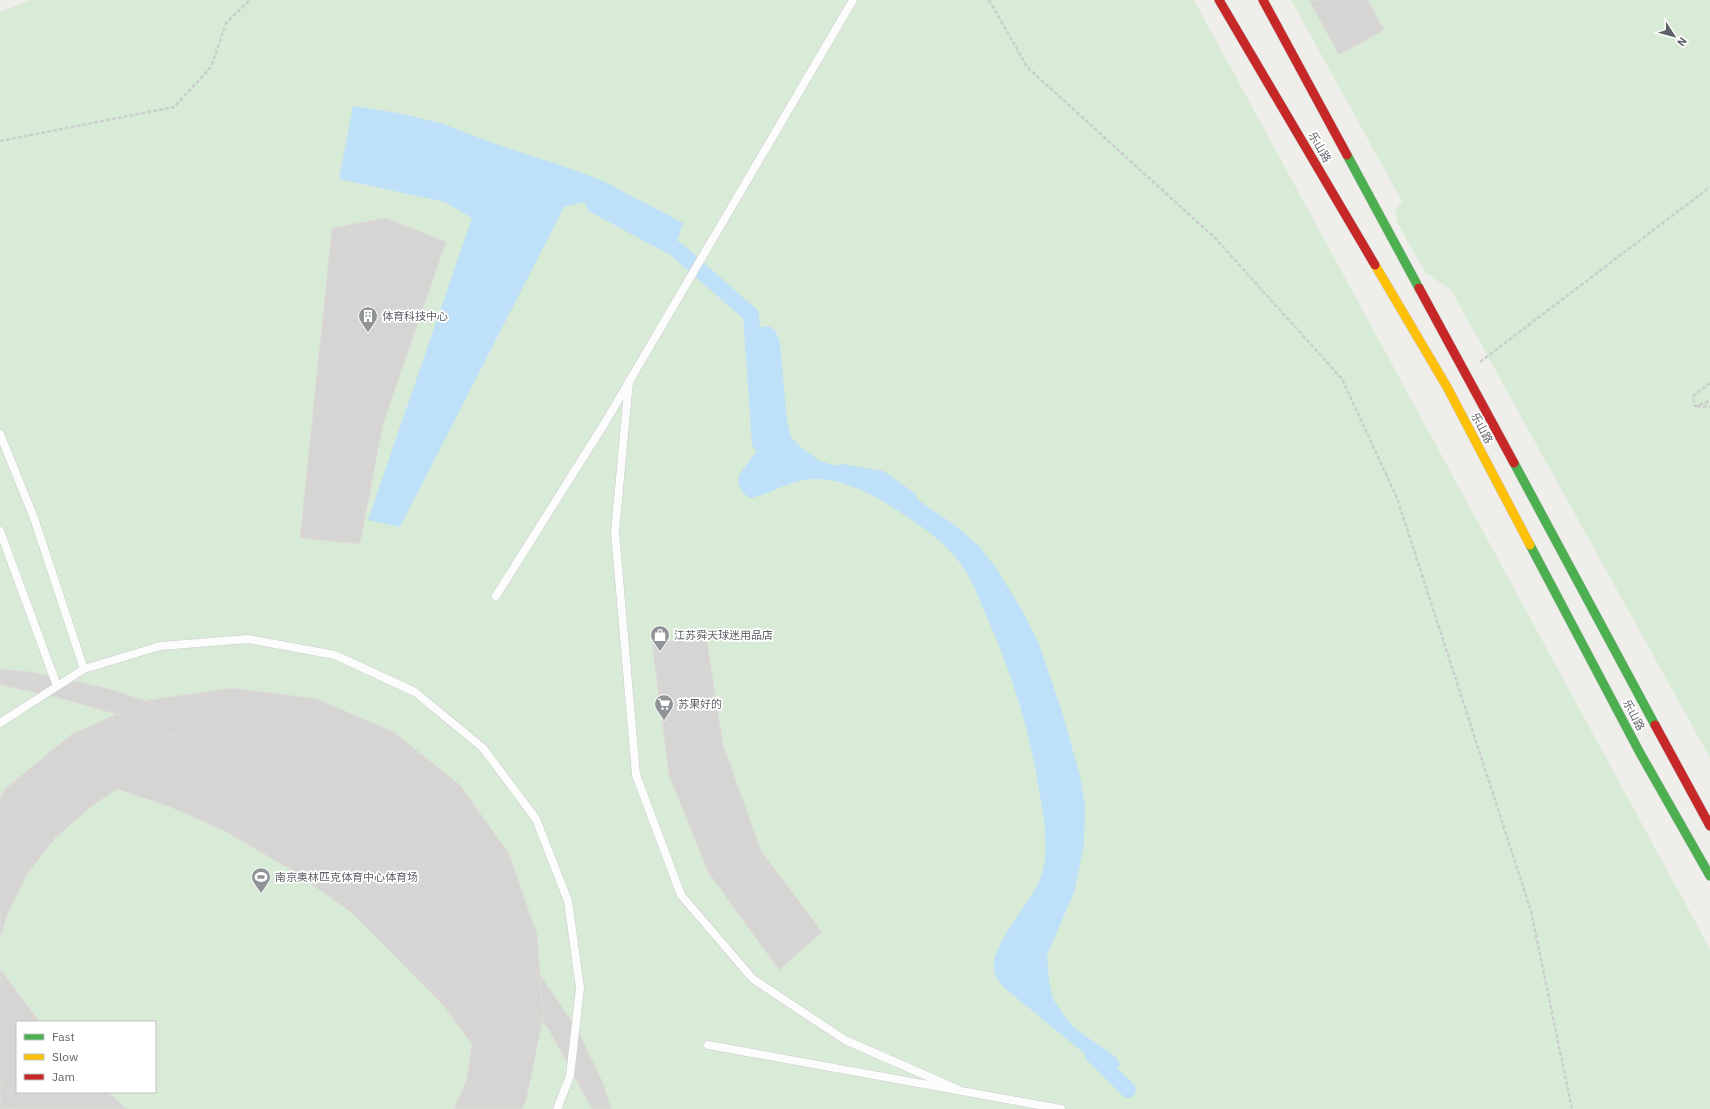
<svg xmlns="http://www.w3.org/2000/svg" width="1710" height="1109" font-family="'IBM Plex Sans','Noto Sans SC',sans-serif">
  <rect width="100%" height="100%" fill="#efeeea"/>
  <!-- green -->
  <path fill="#d8ebd6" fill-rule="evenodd" d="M31,0H1194L1710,949V1109H0V12ZM17,1022H155V1092H17Z
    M1291,0H1710V758L1451,290L1425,272L1397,222L1395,211L1402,201Z"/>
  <!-- water -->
  <path fill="#bfe0f9" d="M353,106L398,113L440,123L501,146L557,164L601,180L683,223L676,244L584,202L564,207L400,527L368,520L472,218L445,202L339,179Z
    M763,326L771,327L776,332L780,344L787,420L791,437L803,449L820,461L852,471L912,496L956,526L978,545L996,568L1023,612L1039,644L1064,718L1081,780L1085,806L1084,844L1075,890L1047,955L1049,981L1053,999L1066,1018L1074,1028L1116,1057L1120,1064L1116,1069L1107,1070L1096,1063L1007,990C1001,984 995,978 994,970C990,945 1031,903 1041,877C1047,861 1046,839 1044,822C1043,809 1040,796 1038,784C1028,724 1010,668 985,613C978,596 971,577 960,563C943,540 916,522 892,507C869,492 842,479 814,479C791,479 772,494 750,498L743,493L738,483L739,475L758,449L765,415V398L754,342L758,331Z"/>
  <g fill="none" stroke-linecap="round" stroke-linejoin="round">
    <!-- canal -->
    <path stroke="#bfe0f9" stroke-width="16" d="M594,205L676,249L751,315L760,443L778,451
      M841,472L881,479L909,499
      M1093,1055L1128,1090"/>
  </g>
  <!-- building -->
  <path fill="#d6d5d3" stroke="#deddd9" d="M1309,0H1368L1384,30L1339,55Z
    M386,218L446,242L383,424L360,544L300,538L332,228Z
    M706,636L723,744L761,851L822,932L779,970L708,872L669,775L652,644Z
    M0,669L31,672L106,688L187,714L251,742L339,791L406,838L457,883L506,932L540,975L577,1029L603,1083L611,1109H592L549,1030L515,985L483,949L432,898L366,845L300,800L235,763L176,736L122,716L56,697L0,685Z
    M233,688L317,699L394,732L460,785L509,854L537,934L543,1018L526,1101L522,1109H454L467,1079L472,1044L444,1006L351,912L291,870L223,830L168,806L117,789L92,806L56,837L27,874L7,915L0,940V797L6,788L72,734L149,700Z
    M0,969L40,1022H17V1092H108L127,1109H0Z
    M0,1082L26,1109H0Z"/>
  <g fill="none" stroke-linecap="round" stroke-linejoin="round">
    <defs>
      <path id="lane" d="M629,381L615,532L636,775L681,895L753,979L845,1040L959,1090
        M0,434L34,518L84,669
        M0,531L57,686
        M496,596L606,421L853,0
        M0,723L84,669L160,646L248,639L335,655L415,692L483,748L536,819L568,901L580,988L570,1076L557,1109
        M708,1045L1061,1109"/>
      <path id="fast" d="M1347,155L1419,288
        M1514,463L1655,725
        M1530,545L1640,753L1710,876"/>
      <path id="slow" d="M1375,265L1447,387L1530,545"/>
      <path id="jam" d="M1219,0L1375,265
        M1263,0L1347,155
        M1419,288L1514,463
        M1655,725L1710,826"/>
    </defs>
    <!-- lane casing -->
    <use href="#lane" stroke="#cbcccc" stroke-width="9"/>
    <!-- fast casing -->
    <use href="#fast" stroke="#cacacb" stroke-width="10"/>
    <!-- slow casing -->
    <use href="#slow" stroke="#cacacb" stroke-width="10"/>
    <!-- jam casing -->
    <use href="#jam" stroke="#cacacb" stroke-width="10"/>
    <!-- path -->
    <path stroke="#cacfcc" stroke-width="2.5" stroke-dasharray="4 2" stroke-linecap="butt" d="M989,0L1027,67L1216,239L1342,379L1397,498L1531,911L1572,1109
      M0,141L174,107L211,67L226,23L250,0
      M1480,362L1710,187
      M1710,383L1693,396L1695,406L1710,401
      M1697,406L1710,407"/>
    <!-- lane -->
    <use href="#lane" stroke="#fdfcfc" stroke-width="8"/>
    <!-- fast -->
    <use href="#fast" stroke="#4caf50" stroke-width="9"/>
    <!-- slow -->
    <use href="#slow" stroke="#ffc107" stroke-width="9"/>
    <!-- jam -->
    <use href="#jam" stroke="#c62828" stroke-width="9"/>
  </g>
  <!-- icons -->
  <defs>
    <symbol id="building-pin" viewBox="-11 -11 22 30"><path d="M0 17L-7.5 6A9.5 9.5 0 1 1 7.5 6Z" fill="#919496" stroke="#fff"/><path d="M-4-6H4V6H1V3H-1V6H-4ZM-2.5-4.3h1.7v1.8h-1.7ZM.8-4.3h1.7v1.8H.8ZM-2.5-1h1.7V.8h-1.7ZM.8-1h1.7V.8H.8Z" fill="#fff"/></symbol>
    <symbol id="shop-pin" viewBox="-11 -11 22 30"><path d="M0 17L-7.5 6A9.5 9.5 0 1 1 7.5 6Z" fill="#919496" stroke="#fff"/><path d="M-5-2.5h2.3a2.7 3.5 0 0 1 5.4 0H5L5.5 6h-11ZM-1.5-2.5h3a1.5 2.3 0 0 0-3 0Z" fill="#fff"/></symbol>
    <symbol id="supermarket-pin" viewBox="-11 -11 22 30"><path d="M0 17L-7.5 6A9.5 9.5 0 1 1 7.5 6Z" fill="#919496" stroke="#fff"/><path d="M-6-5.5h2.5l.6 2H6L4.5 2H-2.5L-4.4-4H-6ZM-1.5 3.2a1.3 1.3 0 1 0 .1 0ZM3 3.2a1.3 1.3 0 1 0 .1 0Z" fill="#fff"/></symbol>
    <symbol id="stadium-pin" viewBox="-11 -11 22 30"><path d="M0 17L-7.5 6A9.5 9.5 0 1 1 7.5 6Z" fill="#919496" stroke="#fff"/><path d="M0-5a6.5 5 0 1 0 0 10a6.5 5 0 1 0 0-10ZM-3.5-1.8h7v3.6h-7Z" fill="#fff"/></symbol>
  </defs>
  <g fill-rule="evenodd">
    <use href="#building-pin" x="357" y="305" width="22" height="30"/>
    <use href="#shop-pin" x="649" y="624" width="22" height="30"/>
    <use href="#supermarket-pin" x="653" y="693" width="22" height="30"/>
    <use href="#stadium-pin" x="250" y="866" width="22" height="30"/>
  </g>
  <g text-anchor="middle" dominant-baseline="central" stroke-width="3.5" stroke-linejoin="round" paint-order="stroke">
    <!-- street labels -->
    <g font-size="11" fill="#5f6368" stroke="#fff">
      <text transform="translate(1320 147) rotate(60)">乐山路</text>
      <text transform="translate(1482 428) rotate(62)">乐山路</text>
      <text transform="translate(1634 715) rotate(62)">乐山路</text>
    </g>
    <!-- poi labels -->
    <g font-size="11" fill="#5f6368" stroke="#fff" text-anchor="start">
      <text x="382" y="316">体育科技中心</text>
      <text x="674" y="635">江苏舜天球迷用品店</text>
      <text x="678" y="704">苏果好的</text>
      <text x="275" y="877">南京奥林匹克体育中心体育场</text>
    </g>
  </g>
  <!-- legend -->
  <rect x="16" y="1021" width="140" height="72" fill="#ffffff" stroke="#bfc1c3"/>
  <rect x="24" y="1034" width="20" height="6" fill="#4caf50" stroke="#bfc1c3"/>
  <text x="52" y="1041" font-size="12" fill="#5f6368">Fast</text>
  <rect x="24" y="1054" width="20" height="6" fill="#ffc107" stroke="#bfc1c3"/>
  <text x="52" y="1061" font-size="12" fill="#5f6368">Slow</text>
  <rect x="24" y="1074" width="20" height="6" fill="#c62828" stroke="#bfc1c3"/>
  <text x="52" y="1081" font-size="12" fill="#5f6368">Jam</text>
  <!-- north arrow -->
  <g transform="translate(1674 36) rotate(126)" stroke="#ffffff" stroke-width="3" paint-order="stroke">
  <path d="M0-3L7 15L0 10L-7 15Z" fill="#5f6368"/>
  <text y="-6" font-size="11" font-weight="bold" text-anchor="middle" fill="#5f6368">N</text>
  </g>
</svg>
